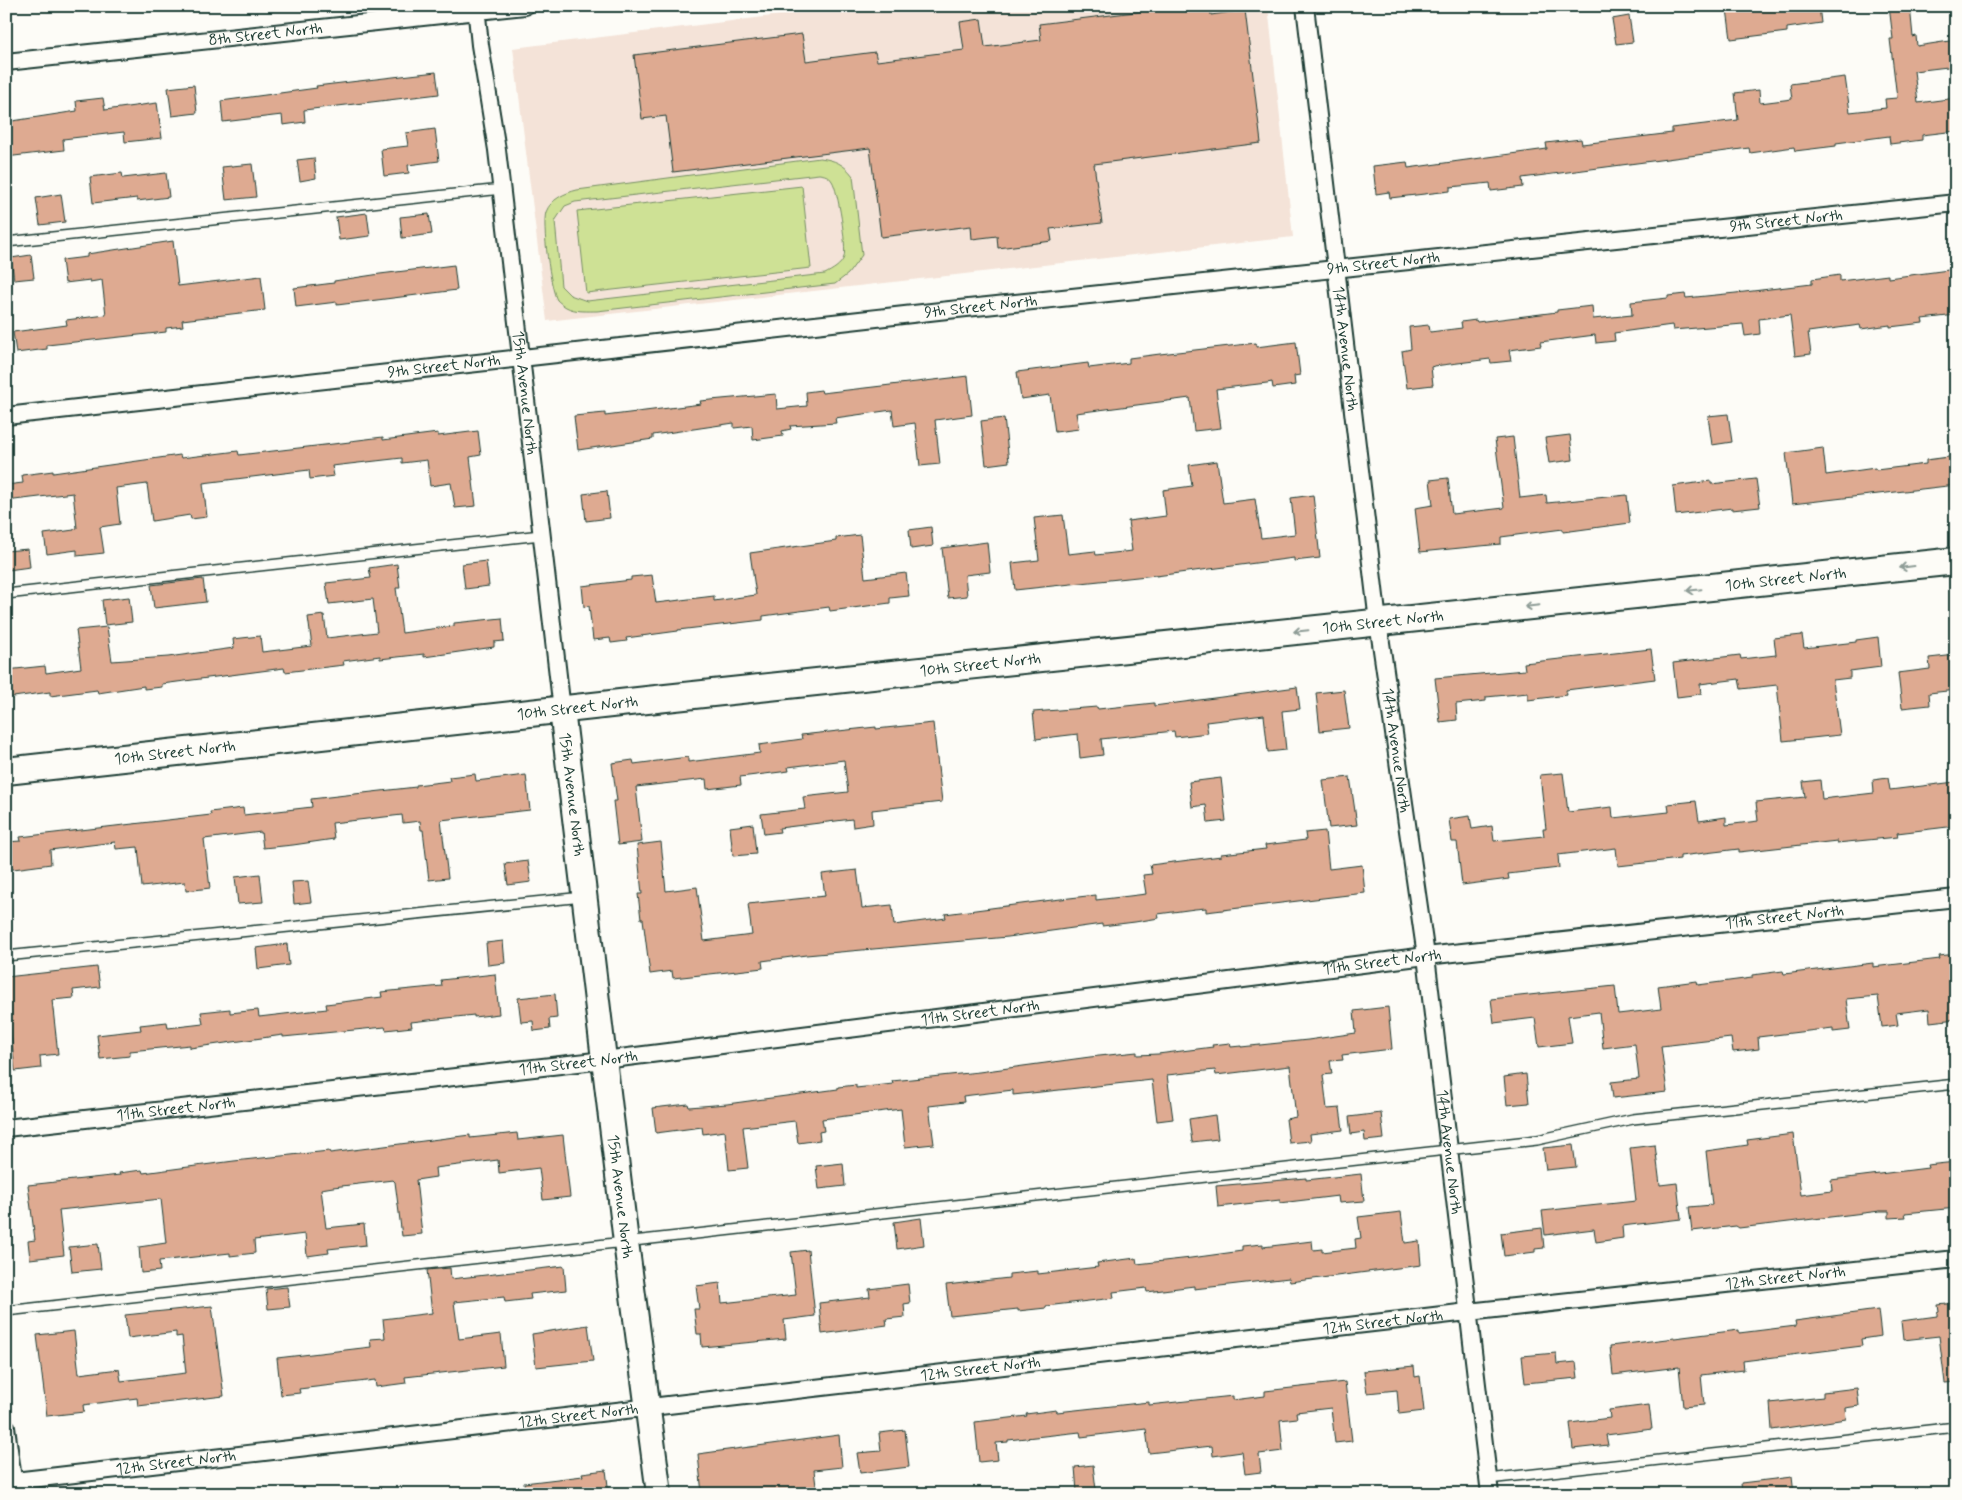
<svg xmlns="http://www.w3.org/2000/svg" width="1962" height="1500" font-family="Mynerve,sans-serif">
  <rect width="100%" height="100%" fill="#fdfcf7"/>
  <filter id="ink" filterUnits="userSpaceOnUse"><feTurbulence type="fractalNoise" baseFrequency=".02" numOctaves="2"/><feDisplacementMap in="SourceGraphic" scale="10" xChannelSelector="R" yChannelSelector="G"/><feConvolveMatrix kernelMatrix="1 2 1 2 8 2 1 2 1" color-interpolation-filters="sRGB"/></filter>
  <g filter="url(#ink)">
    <!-- built -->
    <path fill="#f4e3d8" d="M853,6H1268L1293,237L547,321L513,48Z"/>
    <!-- green -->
    <path fill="#cee195" stroke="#768f64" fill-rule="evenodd" d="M820,158C835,160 844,164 853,176L862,255L848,274L835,284L597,311C587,311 575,312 566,307C564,306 559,302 557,300C550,288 542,225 546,212C551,199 565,193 577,190ZM819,174C825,175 828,175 832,181C838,190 847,246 844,257C841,266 832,270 825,274L587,301L570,295L561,286L555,221L565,206L575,202Z
      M802,186L811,268L586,293L577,211Z"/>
    <!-- building -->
    <path fill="#deaa91" stroke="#1f3d34" d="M1183,6H1210L1211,15L1245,10L1261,143L1094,164L1102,223L1050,229L1052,241L998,248L997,236L972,239L971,226L881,237L870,148L673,172L666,116L642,119L634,55L802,34L806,61L875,52L877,61L964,50L960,22L981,19L985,47L1041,40L1039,24Z
      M1749,6H1819L1821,23L1787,28V32L1731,39L1727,9Z
      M1889,6H1910L1913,37L1916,36L1917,46L1956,40V66L1914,71L1918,103L1956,98V131L1922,135V140L1890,144L1889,136L1836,143V146L1795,151L1794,147L1750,153L1749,148L1652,161L1522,178L1523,187L1491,191L1490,183L1450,187V191L1390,198L1389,192L1376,194L1373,166L1407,162L1408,168L1547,149L1546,143L1581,139L1582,144L1672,133V128L1738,120L1735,93L1759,90L1760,103L1792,99L1790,84L1845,77L1850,112L1886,108L1885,99L1897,98L1890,39H1893Z
      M1629,16L1633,42L1616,44L1612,19Z
      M436,72L439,94L304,110L305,122L283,125L282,115L223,122L221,101L317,88L316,86Z
      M194,85L197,113L172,116L168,88Z
      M103,98L105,110L157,103L162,138L125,142L124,132L63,139L64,150L6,157V122L77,111L76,101Z
      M435,129L439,161L408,165L409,173L384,176L381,149L408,146L406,133Z
      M314,158L316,178L300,181L297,160Z
      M252,164L256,197L226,200L222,167Z
      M122,173L123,178L166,173L169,197L137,201V198L93,203L90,177Z
      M61,194L65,222L40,225L36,198Z
      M367,213L370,236L339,240L336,217Z
      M429,214L432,234L402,238L400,217Z
      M173,241L178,286L261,276L265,310L182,320L183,326L166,328V332L47,345V349L16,353L13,332L67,325L66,320L106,315L102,280L90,282V280L65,283L62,260L87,257V254Z
      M31,255L34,278L14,280L11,258Z
      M454,265L457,290L337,305V302L296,307L294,288L334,283V281L380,274Z
      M1956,269V315L1922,319L1923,323L1890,327V325L1861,329L1860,325L1808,332L1811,354L1795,356L1790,315L1759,319L1760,334L1745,336L1743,324L1673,330L1672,325L1614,333L1615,341L1596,343L1595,335L1540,342L1541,346L1509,350L1511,361L1491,363L1490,359L1434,366L1431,367L1433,385L1407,388L1402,351L1411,349L1409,327L1429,325L1430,332L1462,328L1461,322L1476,320L1477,322L1557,312V310L1592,306L1593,319L1632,315L1631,302L1668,298V296L1685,294L1686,298L1736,293L1812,284V279L1840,275V281L1888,275V278Z
      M1296,342L1300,375L1294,376L1295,385L1273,388L1272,382L1267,383L1216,389L1221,428L1194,431L1190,398L1076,413L1079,429L1055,432L1050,395L1021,399L1017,372L1088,363L1089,368L1129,363V358L1160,354L1256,343V347Z
      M968,376L972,415L935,420L940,464L920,466L915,423L894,426L892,410L835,418L836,423L790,426L791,429L782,431L783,436L753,440L752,426L734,428V423L653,435V439L578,450L574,416L605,413V416L701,404L700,401L776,394L777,409L807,406L806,392L821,390L822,393Z
      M1728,414L1732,442L1712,445L1708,416Z
      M1004,418L1009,462L986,465L981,421Z
      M478,431L481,455L470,457L476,506L455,508L451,483L430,486L427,460L402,463V458L332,466L334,476L310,479L309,470L203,483L207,517L191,519L190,515L152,521L147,484L116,488L120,524L100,527L104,553L77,556V550L47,554L44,534L74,530V529L77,528L73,493L6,501V485L23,483L22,475L53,471V473L180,455L181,458L238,451L239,455L350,442V441L383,437V440L438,433V436Z
      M1570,435L1573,460L1549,463L1545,438Z
      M1513,437L1520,498L1546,495L1547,503L1627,495L1630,523L1563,532V529L1501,537V544L1420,552L1415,508L1433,505L1430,480L1448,478L1452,514L1504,508L1495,439Z
      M1823,448L1826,475L1875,468L1876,470L1926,464V460L1956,456V485L1792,504L1786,453Z
      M1217,461L1223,503L1255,499L1261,538L1295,534L1291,498L1313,495L1320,558L1294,561V558L1156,576V575L1015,590L1012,563L1039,560L1034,518L1063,515L1068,554L1095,551L1096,555L1132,551L1128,521L1166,516L1163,490L1192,486L1189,465Z
      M1756,479L1760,507L1732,510V508L1676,515L1673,486L1711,481V484Z
      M607,491L610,518L586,521L583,494Z
      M931,527L933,546L911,549L909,530Z
      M860,535L865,578L906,573L909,596L890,598V603L830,611L829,607L763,616V620L678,630V631L626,638L627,641L611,643L610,638L593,640L589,606L584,607L582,586L631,580V577L652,575L656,603L714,596V601L756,595L750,553L836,541V538Z
      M987,542L990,572L965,575L967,596L948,598L942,548Z
      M28,549L30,567L8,570L6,551Z
      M486,561L489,586L465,589L462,564Z
      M397,564L400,588H396L402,633L454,626V623L502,618L504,641L494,642V647L424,657V654L380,659V656L343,661L344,665L285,672L284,668L162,684V687L144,689V686L98,693L97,690L50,696V692L6,698V670L45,666L46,673L81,668L76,630L107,627L112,661L168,657L234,648L233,639L260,636L262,652L312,646L308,617L324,615L327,638L377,632L373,599L329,604L326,583L371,578L369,568Z
      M203,579L206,602L154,608L151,585Z
      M129,597L132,622L105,625L102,600Z
      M1802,635L1804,648L1856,642V640L1878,637L1881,667L1850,671V678L1833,680L1840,735L1783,741L1777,685L1741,689L1739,679L1700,684L1701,694L1677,697L1673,663L1740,655L1741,659L1776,655L1774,638Z
      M1651,649L1655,679L1566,690L1567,695L1528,700V693L1486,697V701L1456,704L1457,720L1440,722L1435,678L1525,670L1524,663Z
      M1956,655V690L1929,693L1930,705L1902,708L1898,673L1930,669L1929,658Z
      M1297,687L1300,709L1282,711L1286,750L1268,752L1264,715L1206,722L1208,733L1175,737L1174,731L1101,739L1103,755L1080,758L1078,734L1036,739L1033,712L1097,707L1098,709L1154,703V706Z
      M1344,690L1349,728L1320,731L1316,693Z
      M933,723L942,802L872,810L873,824L853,827L852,819L779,828L780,832L764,834L761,814L805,809L803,797L848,792L844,760L788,767L789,771L740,777L741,785L707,789L706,779L636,787L642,842L618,845L613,801H617L612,763L633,760L634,764L688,757V762L760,753L759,745L802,739L801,735L876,727V729Z
      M1563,773L1568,812L1612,807L1613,818L1669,812L1668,804L1696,801L1699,821L1726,817V825L1758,821L1756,802L1805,797L1803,782L1820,780L1822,799L1874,793L1873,780L1888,778L1890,790L1955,782L1956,826L1897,833L1898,837L1837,843V841L1739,852V849L1680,856V859L1618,866L1616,848L1558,855L1559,868L1508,874L1509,879L1462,885L1457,842H1452L1449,819L1470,816L1472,829L1492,826L1494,841L1544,836L1543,829H1546L1540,775Z
      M475,774L476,781L526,775L530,810L441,820L448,878L429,880L423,830H421L420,821L403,823L402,815L332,823L334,839L293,845L263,848L261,832L204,839L210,888L186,891L185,882L142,887L138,847L116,849L115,842L50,850L51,864L6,870V842L21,841L20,837L211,815L210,812L243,808L244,815L312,807L311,799L416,787V785L450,781L449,777Z
      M1350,777L1357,825L1329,828L1323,780Z
      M1221,778L1226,821L1208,823L1206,805L1192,807L1189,782Z
      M753,824L756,854L733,856L730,827Z
      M1325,831L1329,869L1362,865L1365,893L1206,912V908L1195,909L1158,914L1159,918L1135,922L1102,926V924L1008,937L806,955L762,961L763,968L728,972L673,978L672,971L650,974L643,919H641L638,894H642L637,845L661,842L666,891L697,887L704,941L752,935L748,904L825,896L822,874L857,870L862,908L892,905L894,925L946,918L945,914L1052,900L1096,895V900L1146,894L1143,875L1152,874L1150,865L1221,856V854L1266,849L1265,845L1306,840L1305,833Z
      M528,861L531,882L508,885L505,864Z
      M260,874L263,902L238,904L235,877Z
      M308,881L311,902L294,904L292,882Z
      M503,941L505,963L488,965L486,943Z
      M287,944L289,965L258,969L256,948Z
      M1956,954V1019L1930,1022L1929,1009L1896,1013L1898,1025L1882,1027L1878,996L1846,999L1850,1030L1833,1032V1028L1758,1037L1759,1049L1733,1052L1731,1038L1661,1046L1667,1092L1613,1098L1611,1082L1639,1079L1635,1044L1603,1048L1599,1012L1568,1016L1572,1043L1539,1047L1535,1018L1494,1023L1491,999L1615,986L1618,1014L1661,1009L1658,986L1697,981L1698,985L1752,978V975L1783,971L1784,974L1873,963V967L1940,959L1939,956Z
      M97,967L100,987L73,990L74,998L52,1000L58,1054L40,1056L41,1068L15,1071L8,1005L6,1006V977Z
      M495,974L499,1014L474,1017V1015L411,1022L412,1027L386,1030L385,1027L283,1037V1035L190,1048V1045L130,1051V1056L100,1059L97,1035L141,1030L140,1025L167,1022L168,1028L203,1024L201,1012L230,1009V1013L258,1010L259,1017L327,1009L326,1004L382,997L381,992L442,986L441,980Z
      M555,994L557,1018L549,1019L550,1029L534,1031L533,1021L521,1022L518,998Z
      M1388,1007L1392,1049L1342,1055L1343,1060L1330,1061L1332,1074L1323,1075L1327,1109L1340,1108L1343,1130L1310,1134L1311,1141L1289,1143L1286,1119L1296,1117L1290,1066L1216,1075L1215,1070L1167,1075L1173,1119L1157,1121L1152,1080L1013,1095V1090L963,1096L964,1102L929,1106L934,1144L905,1147L901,1109L822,1119L824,1131L819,1132L820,1140L798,1143L795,1121L743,1127L748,1168L729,1170L725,1131L703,1134L702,1127L656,1133L653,1108L688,1104L689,1107L727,1104L838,1089V1087L856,1085V1088L893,1084L892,1081L979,1072L1090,1057L1137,1052V1055L1158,1054L1213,1047L1212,1045L1230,1043L1231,1047L1241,1046V1047L1308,1040L1356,1033L1354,1011Z
      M1526,1074L1529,1103L1507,1105L1504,1077Z
      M1381,1113L1384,1139L1365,1141L1364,1132L1351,1134L1349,1117Z
      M1215,1115L1218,1139L1192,1142L1189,1119Z
      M517,1133L518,1140L563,1135L570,1197L543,1200L539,1168L499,1173L498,1160L435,1168L436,1177L416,1180L422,1234L402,1236L395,1182L393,1180L333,1187L321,1189L326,1228L364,1224L366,1245L328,1249L329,1253L307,1256L305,1234L254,1240L255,1253L230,1256V1253L159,1261L160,1271L141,1273L139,1247L166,1243L161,1199L59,1210L64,1255L30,1259L28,1241L35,1240L28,1185L120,1175L119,1173L142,1170L143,1173L234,1161L329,1151L330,1153L470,1135V1138Z
      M1793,1134L1801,1195L1832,1191L1831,1180L1928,1168L1927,1165L1956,1162V1208L1905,1213L1906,1217L1889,1218V1211H1880L1739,1228L1736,1226L1692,1231L1689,1207L1712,1205L1706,1151L1748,1145L1747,1140Z
      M1573,1145L1576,1167L1546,1170L1543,1148Z
      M1655,1145L1660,1185L1677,1183L1681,1219L1622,1226L1623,1238L1596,1242L1594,1229L1545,1235L1542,1211L1636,1201L1630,1148Z
      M843,1163L845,1186L819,1189L816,1166Z
      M1361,1174L1364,1201L1339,1203L1338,1196L1280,1203V1200L1218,1207L1216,1186L1306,1178V1180Z
      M1401,1212L1405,1243L1419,1241L1421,1265L1290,1282L1289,1278L1194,1289V1286L1147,1292L1146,1288L1113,1292L1114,1298L1046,1306V1308L1018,1311V1309L950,1316L946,1285L1009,1278V1274L1038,1271V1274L1098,1267L1097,1263L1136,1258L1137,1264L1191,1258L1242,1251V1246L1263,1244V1247L1312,1241L1313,1250L1322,1249V1252L1356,1248L1355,1239L1361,1238L1358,1217Z
      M921,1218L924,1245L897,1249L894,1222Z
      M1542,1228L1544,1248L1535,1249V1252L1504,1256L1501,1233Z
      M98,1244L101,1269L72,1272L69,1247Z
      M808,1250L815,1316L784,1320L786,1339L702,1347L701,1334H697L694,1309H699L696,1286L720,1283L722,1303L796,1295L791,1252Z
      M564,1266L566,1290L530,1294L531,1299L505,1302L504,1297L454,1302L459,1339L501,1334L504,1366L405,1377L406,1383L376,1387L375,1380L299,1389L300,1393L281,1395L277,1358L371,1347L370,1339L385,1338L383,1319L432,1313L427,1270L450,1268L451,1279Z
      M908,1284L910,1303L904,1304L905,1317L886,1319L887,1325L822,1334L819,1303L870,1297L869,1289Z
      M287,1287L290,1307L268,1309L266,1289Z
      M1956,1303V1382L1945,1383L1939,1336L1903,1340L1901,1321L1937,1316V1313L1939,1312L1938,1305Z
      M212,1306L224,1396L138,1406L137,1398L83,1405L84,1412L47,1416L37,1335L74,1331L79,1374L119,1369L121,1381L186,1373L182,1336L176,1337V1332L128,1338L125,1315Z
      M1878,1310L1881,1336L1861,1339L1862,1346L1743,1361L1744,1370L1701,1375L1704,1405L1683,1407L1679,1367L1613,1375L1610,1346L1739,1330V1333L1796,1326L1795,1321Z
      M588,1325L593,1361L536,1367L532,1334Z
      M1556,1353L1557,1364L1576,1362L1578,1378L1525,1383L1522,1356Z
      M1414,1366L1415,1377L1420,1376L1424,1411L1399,1414L1397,1390L1367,1393L1364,1371Z
      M1345,1382L1352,1441L1335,1443L1331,1408L1296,1412L1297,1418L1280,1420L1283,1451L1259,1454L1261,1472L1245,1474L1242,1452L1213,1456L1212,1446L1149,1453L1146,1429L1081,1437L1080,1432L1008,1440V1442L996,1443L998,1460L979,1462L975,1422L1027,1416L1026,1414L1056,1410L1057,1412L1149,1402V1405L1233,1396V1400L1265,1396V1391Z
      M1857,1388L1859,1406L1845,1408L1846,1419L1772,1430L1770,1403L1823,1397V1392Z
      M1649,1405L1652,1429L1606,1435L1608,1445L1573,1449L1570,1423L1610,1418L1609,1410Z
      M905,1430L909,1467L860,1473L857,1453L881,1451L879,1433Z
      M839,1435L842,1467L814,1470L817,1494H702L698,1454Z
      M1093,1465L1096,1490L1077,1492L1075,1467Z
      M606,1470L609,1494H525L524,1483L583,1476L582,1473Z
      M1792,1477L1794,1494H1742L1741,1483Z"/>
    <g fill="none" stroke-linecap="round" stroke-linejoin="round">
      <defs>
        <path id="lane" d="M6,242L502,189
          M6,594L541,535
          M6,956L583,897
          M6,1311L1537,1140L1633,1119L1956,1084
          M1488,1479L1956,1427"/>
        <g id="street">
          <path id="s1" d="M476,6L480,45L497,150L562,710"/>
          <path id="s2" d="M1305,6L1378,622L1426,956L1490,1494"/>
          <path id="s3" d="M6,62L525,6"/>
          <path id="s4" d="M6,416C656,341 1305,270 1956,203"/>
          <path id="s5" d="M6,1128L604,1060L1426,956L1956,898"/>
          <path d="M6,1427L15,1494"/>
          <path id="s6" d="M6,1482L1468,1312L1956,1259"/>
        </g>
        <g id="secondary">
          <path id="s7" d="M562,710L626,1242L659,1494"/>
        </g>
        <g id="primary">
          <path id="s8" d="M6,771L647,700L1956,561"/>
        </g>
      </defs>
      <!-- lane casing -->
      <use href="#lane" stroke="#1f3d34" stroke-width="12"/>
      <!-- street casing -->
      <use href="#street" stroke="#1f3d34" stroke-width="20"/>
      <!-- secondary casing -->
      <use href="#secondary" stroke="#1f3d34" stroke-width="28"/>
      <!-- primary casing -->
      <use href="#primary" stroke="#1f3d34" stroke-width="30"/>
      <!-- lane -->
      <use href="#lane" stroke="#fdfcf7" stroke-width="9"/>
      <!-- street -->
      <use href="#street" stroke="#fdfcf7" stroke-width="16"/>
      <!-- secondary -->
      <use href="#secondary" stroke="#fdfcf7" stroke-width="24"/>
      <!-- primary -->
      <use href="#primary" stroke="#fdfcf7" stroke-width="26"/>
    </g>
    <!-- one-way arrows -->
    <defs><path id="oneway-shaft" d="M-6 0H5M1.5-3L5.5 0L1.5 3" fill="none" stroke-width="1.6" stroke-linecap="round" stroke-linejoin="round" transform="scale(1.25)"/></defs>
    <g stroke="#8e9c96">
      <use href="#oneway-shaft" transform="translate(1907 567) rotate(173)"/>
      <use href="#oneway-shaft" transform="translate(1694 590) rotate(174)"/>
      <use href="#oneway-shaft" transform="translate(1532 606) rotate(174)"/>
      <use href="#oneway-shaft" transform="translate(1301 631) rotate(174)"/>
    </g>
  </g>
  <g text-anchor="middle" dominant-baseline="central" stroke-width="4" stroke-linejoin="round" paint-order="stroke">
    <!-- street labels -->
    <g font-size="16" fill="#1f3d34" stroke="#fdfcf7">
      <text stroke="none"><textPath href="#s3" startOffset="261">8th Street North</textPath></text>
      <text stroke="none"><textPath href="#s4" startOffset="1791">9th Street North</textPath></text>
      <text stroke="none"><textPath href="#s4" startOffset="1386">9th Street North</textPath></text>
      <text stroke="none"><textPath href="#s4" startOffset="981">9th Street North</textPath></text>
      <text stroke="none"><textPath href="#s2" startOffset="345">14th Avenue North</textPath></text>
      <text stroke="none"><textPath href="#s4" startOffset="441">9th Street North</textPath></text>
      <text stroke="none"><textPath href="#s1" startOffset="390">15th Avenue North</textPath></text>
      <text stroke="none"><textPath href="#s8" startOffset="1790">10th Street North</textPath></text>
      <text stroke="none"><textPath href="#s8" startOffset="1385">10th Street North</textPath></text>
      <text stroke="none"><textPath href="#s8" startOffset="980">10th Street North</textPath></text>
      <text stroke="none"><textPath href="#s8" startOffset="575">10th Street North</textPath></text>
      <text stroke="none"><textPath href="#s2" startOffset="750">14th Avenue North</textPath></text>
      <text stroke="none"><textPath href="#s8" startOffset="170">10th Street North</textPath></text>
      <text stroke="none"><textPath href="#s7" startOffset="85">15th Avenue North</textPath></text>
      <text stroke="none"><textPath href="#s5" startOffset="1791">11th Street North</textPath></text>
      <text stroke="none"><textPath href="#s5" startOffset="1386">11th Street North</textPath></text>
      <text stroke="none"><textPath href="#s5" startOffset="981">11th Street North</textPath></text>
      <text stroke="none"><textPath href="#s5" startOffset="576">11th Street North</textPath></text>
      <text stroke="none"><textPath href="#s5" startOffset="171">11th Street North</textPath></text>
      <text stroke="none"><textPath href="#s2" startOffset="1155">14th Avenue North</textPath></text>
      <text stroke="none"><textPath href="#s7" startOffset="490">15th Avenue North</textPath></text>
      <text stroke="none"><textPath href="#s6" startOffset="1791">12th Street North</textPath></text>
      <text stroke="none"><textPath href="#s6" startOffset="1386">12th Street North</textPath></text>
      <text stroke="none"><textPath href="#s6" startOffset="981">12th Street North</textPath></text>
      <text stroke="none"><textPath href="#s6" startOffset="576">12th Street North</textPath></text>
      <text stroke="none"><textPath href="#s6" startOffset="171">12th Street North</textPath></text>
    </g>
  </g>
  <!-- margin -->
  <rect width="1962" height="1500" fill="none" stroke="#fdfcf7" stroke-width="25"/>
  <rect x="12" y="12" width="1937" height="1475" fill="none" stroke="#1f3d34" stroke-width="2" filter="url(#ink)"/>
</svg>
